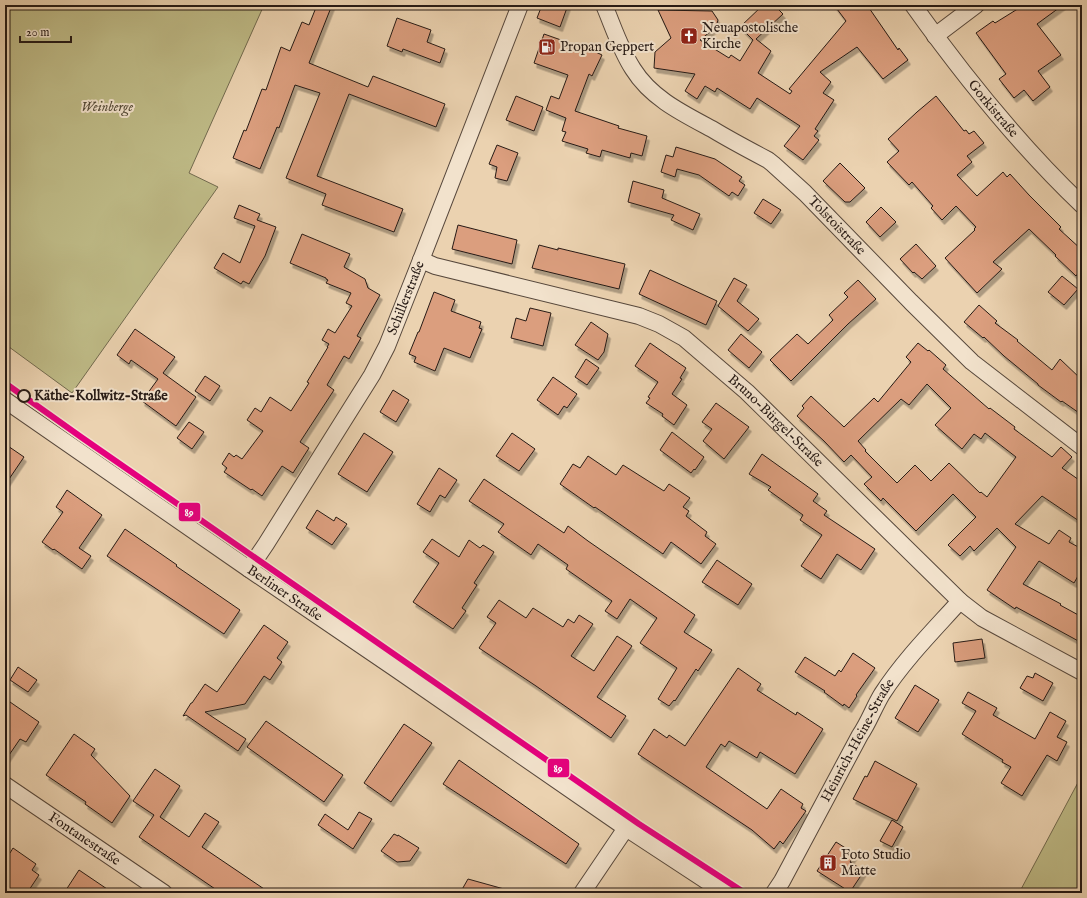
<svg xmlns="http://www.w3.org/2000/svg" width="1087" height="898" font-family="'IM FELL English',serif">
  <defs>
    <filter id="shadow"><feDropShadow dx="2.5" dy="4.5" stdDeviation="0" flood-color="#0004"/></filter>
  </defs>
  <rect width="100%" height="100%" fill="#ebd2b0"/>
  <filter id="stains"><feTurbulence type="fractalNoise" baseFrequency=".005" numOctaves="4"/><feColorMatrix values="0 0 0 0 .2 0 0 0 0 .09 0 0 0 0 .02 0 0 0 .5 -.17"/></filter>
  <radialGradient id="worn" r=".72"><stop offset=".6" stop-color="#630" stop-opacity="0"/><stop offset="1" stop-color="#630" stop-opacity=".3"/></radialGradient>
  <!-- green -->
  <path fill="#beba86" stroke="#726a4e" d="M5,5H264L189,173L218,187L72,393L5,344Z
    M1082,775V893H1019Z"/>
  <!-- building -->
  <path fill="#db9e7e" stroke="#261a15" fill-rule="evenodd" filter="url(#shadow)" d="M317,5H332L309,63L368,87L373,76L445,104L436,127L349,94L317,176L403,209L394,232L322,205L326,194L286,178L320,93L295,85L279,128L277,127L260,169L233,158L244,130L246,131L262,89L266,90L281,47L290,51L302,22L309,25Z
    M542,5H568L560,27L537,18Z
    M763,5H774L783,14L756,39L771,51L758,73L790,94L792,91L789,89L846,21L834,5H867L898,50L899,48L908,60L883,79L857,47L820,72L831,82L823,93L834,100L815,129L818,131L814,136L819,140L803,160L784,146L800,126L757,98L750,109L717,88L715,92L705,86L697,99L685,91L695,74L654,68L655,52L671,38L658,10L712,11L718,20L716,27L700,40L729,58L731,55L740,61L753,40L740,27Z
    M1024,5H1063L1037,24L1061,55L1038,71L1050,87L1033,101L1024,90L1014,98L999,79L1006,74L976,33L993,21L995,23Z
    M397,18L431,30L427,42L445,49L440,63L403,49L402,52L387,46Z
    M544,34L581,47V45L602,55L592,76L589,74L575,111L619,126L618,128L647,136L642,156L631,153L630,158L602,150L600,157L586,153L588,149L562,141L566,132L562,131L566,118L546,110L551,96L559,99L568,75L534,63Z
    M516,96L543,107L534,131L506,120Z
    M936,96L964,131L966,130L969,134L974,131L984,143L967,156L972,162L957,175L977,196L1003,172L1007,177L1010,174L1029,195L1061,227L1059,229L1082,250V268L1076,276L1055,256L1056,255L1029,229L993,262L1002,269L977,293L945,258L975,230L974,229L976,227L956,206L942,220L931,208L933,206L912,182L909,185L887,162L899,151L888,139L917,112Z
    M497,145L518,153L507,181L495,178L497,167L489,164Z
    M676,147L715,159L742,177L739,181L745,185L738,196L732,192L729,196L699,175L677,169L675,177L661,172L666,155L673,157Z
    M840,163L865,188L850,202H845L823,181Z
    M633,181L664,190L662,198L700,214L693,230L671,220L674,215L628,202Z
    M763,199L781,210L771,224L754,213Z
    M239,205L260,214L257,220L276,227L265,256L249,284L243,281L241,284L214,268L223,253L240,263L255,226L234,218Z
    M881,207L896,222L880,237L866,222Z
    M458,225L517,240L512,264L452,249Z
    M302,234L350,254L344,267L365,279L368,288L380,295L357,336L361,338L349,359L344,356L327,385L334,390L300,442L309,448L293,473L282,466L262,496L252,489L251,490L224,472L227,468L222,464L229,453L234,457L236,455L242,459L263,431L247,420L255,408L261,412L270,397L291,411L309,383L307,382L328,347H327L329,344L322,340L328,329L335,333L352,306L346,303L351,293L326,283L328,280L326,279V278L290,263Z
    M916,244L936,266L922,279L914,272L913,273L900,259Z
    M539,245L558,250V248L625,264L619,289L532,268Z
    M650,270L717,301L706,325L639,294Z
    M1062,276L1078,289L1064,305L1048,292Z
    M734,278L747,285L737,301L759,319L748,331L718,306Z
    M858,280L876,299L848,324L791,381L770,360L797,334L808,344L833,320L829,315L848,297L844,293Z
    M434,292L455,300L451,311L481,322L479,328L482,329L470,358L444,348L435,371L414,362L416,357L409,354L418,332H419Z
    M979,305L997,321L995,323L1018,340L1017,341L1052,370L1060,359L1082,380V415L1062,401L1061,402L1038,385V384L1004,356L984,337L983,338L964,322Z
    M530,308L551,313L543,346L511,338L516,318L526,321Z
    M591,322L608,334L604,352L598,360L575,345Z
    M135,329L175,357L163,373L196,397L176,426L142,401L158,379L131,360L129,364L117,355Z
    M741,334L762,352L749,368L728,350Z
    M650,343L686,368L680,378L682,379L672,394L687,405L674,425L662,416L663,414L646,403L650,398L648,397L658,382L635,366Z
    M918,343L928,351L929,350L946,365L943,369L989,409L990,408L1015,427L1014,429L1052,457L1061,447L1072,457L1062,468L1082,482V523L1042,496L1015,524L1049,544L1059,530L1071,538L1069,542L1082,549V569L1074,583L1039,561L1023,584L1061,604L1060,605L1082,617V643L1016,607L1015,609L987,590L1016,547L997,528L974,551L970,546L960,556L948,545L976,517L953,494L916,531L883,498L881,501L864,484L872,477L851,455L844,462L824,441L797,416L804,408L802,406L811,396L844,427L874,398L878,402L911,362L906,357ZM927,384L951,408L935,425L962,449L974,434L981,439L985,433L1016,457L987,497L981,492L980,493L949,463L931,481L915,465L897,483L865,451L866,450L858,441L901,399L909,405Z
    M586,359L599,368L587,385L575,377Z
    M205,376L220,386L210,401L195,391Z
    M553,377L577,394L567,408L564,406L558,415L537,400Z
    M393,390L409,400L396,422L380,412Z
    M716,403L749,427L724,459L703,441L712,429L702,422Z
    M189,422L204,432L192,449L177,438Z
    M672,432L704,457L695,470L694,469L691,473L660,450Z
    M364,433L393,452L367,492L338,474Z
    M512,433L535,449L519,471L496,456Z
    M5,444L24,457L5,485Z
    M762,454L818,494L813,501L827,511L824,515L875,549L861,570L837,554L821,579L801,566L822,535L800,520L803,515L768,490L771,487L749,474Z
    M588,456L616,475L623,465L664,491L669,484L690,498L683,507L689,511L686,516L707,532L705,536L716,544L701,564L671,542L663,554L595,507L594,508L560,484L573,464L580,468Z
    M439,468L457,480L445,498L440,495L430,512L417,504Z
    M484,479L564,533L568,526L588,541L695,615L684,632L712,650L698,671L696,669L675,701L674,700L669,706L658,699L677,668L640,643L657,618L630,599L617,619L605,611L612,601L566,569L568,565L538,544L531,555L498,532L504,524L469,501Z
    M67,490L102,515L79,548L91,556L82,569L54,549L53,550L42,542L63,512L56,507Z
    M317,510L334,521L336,517L347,524L332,545L306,528Z
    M125,529L177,565L176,566L240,610L224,634L107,556Z
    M432,539L459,557L469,540L480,548L483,545L494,552L474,583L477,585L462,608L466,611L453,629L413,602L439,563L423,552Z
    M717,560L752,584L738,605L702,582Z
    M499,600L526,618L533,608L563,627L568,619L574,623L579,615L593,624L571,656L594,671L617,636L632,646L597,697L626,716L611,738L536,686L479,648L496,623L487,617Z
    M264,625L288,642L277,658L282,662L270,680L264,676L245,704L205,712L246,739L238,751L186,715L183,716L191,703H192L205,684L217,692Z
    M982,639L985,658L955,662L953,643Z
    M853,653L875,668L856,695L857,696L849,708L844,704L843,706L824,692L825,691L795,672L805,657L835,676L839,670L841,672Z
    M18,667L37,680L28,692L10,680Z
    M738,668L761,684L757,690L796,715L797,712L823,729L795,774L760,752L757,758L729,741L725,747L721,744L706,767L767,809L781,789L803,804L801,808L806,811L783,844L780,841L774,849L752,830L638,754L654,729L667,738L669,735L685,746Z
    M1035,673L1053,683L1043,701L1020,688L1027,676L1033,678Z
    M915,685L939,700L918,732L895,718Z
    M968,692L997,708L993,715L1035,739L1050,712L1066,721L1057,737L1067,742L1057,761L1047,755L1022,796L1001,783L1011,767L1002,762L1003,760L962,734L976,711L962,703Z
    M10,702L39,722L26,742L20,739L5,761V709Z
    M266,721L343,775L324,802L247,747Z
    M404,724L432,743L391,802L364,783Z
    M74,734L95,749L91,755L130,796L112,823L85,804L86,802L46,775Z
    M459,760L579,844L566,864L443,784Z
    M875,761L917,784L897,821L853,799L865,776L867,777Z
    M155,769L180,786L160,817L189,837L205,813L219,822L202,847L270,893H221L139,837L154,815L133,801Z
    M359,812L372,819L353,849L318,825L325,814L348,830Z
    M892,820L903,827L892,847L880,841Z
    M394,834L398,836V835L419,848L410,861L397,862L381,851Z
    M836,842L855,854L850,862L864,871L850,892L817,871Z
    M13,848L36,864L32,870L39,875L27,893H5V850L10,853Z
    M79,870L113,893H64Z
    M468,879L504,889V893H460Z"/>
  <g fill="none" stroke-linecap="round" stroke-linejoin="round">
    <defs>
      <g id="minor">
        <path id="s1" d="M604,5C613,26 620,49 633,69C651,98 682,113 712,129C730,140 749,150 768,160L773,164L805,193L911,302L972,362L1082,447"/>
        <path id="s2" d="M913,5C963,75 1019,145 1082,205"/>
        <path d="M935,36L976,5"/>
        <path id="s3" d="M421,260L435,266L639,316L659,324L684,338L747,392L960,601L982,618L1082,672"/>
        <path id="s4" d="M5,400L249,569L396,669L626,828L725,893"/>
        <path id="s5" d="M249,569L266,544L372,375L387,346L421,260L520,5"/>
        <path id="s6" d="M5,785L164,893"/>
        <path d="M582,893L626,828"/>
        <path id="s7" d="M774,893L782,881L860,735C869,722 874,707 882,694C904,660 933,631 960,601"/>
      </g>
    </defs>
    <!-- minor casing -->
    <use href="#minor" stroke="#57483c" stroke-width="18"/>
    <!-- minor -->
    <use href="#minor" stroke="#f2e2cc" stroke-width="16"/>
    <defs>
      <path id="tram-1" d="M5,383L81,437L639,824L745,893"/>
    </defs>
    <!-- tram-1 casing -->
    <use href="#tram-1" stroke="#f2e2cc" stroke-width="9"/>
    <!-- tram-1 -->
    <use href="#tram-1" stroke="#e5007d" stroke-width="6"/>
  </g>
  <!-- icons -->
  <defs>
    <symbol id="church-square" viewBox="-11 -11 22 22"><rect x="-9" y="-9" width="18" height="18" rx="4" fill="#8f2418" stroke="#f2e2cc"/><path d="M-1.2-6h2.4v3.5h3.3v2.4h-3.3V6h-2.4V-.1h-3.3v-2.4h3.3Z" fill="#fff"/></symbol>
    <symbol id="fuel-square" viewBox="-11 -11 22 22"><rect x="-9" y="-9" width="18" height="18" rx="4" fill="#8f2418" stroke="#f2e2cc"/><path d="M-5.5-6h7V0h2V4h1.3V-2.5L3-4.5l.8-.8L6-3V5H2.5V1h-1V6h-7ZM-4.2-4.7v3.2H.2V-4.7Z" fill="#fff"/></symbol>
    <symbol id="building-square" viewBox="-11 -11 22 22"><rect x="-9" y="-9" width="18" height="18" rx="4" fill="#8f2418" stroke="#f2e2cc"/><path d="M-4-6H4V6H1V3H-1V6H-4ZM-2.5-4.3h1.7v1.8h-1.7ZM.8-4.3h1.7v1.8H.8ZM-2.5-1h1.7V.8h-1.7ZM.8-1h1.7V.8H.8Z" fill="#fff"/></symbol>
  </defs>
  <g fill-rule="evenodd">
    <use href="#church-square" x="679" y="26" width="20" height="20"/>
    <use href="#fuel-square" x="537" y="37" width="20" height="20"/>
    <use href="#building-square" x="818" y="853" width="20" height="20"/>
  </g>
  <!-- markers -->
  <circle fill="#f2e2cc" stroke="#261a15" stroke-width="2" cx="24" cy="396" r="6"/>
  <g text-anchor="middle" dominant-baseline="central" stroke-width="4" stroke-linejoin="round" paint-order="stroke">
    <!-- poi labels -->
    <g font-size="14" fill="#261a15" stroke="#f2e2cc" text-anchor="start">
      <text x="702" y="28">Neuapostolische<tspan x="702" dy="16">Kirche</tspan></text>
      <text x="560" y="47">Propan Geppert</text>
      <text x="841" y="855">Foto Studio<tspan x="841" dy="16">Matte</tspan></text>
    </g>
    <!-- park labels -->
    <g font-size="14" font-style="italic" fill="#544a37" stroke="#f2e2cc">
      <text x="107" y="107">Weinberge</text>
    </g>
    <!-- street labels -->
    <g font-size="14" fill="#261a15" stroke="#f2e2cc">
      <text stroke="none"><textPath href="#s2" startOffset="131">Gorkistraße</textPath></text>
      <text stroke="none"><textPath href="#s1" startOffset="330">Tolstoistraße</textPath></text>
      <text stroke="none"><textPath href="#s5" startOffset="314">Schillerstraße</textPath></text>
      <text stroke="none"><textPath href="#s3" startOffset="399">Bruno-Bürgel-Straße</textPath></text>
      <text stroke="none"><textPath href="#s4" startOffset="340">Berliner Straße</textPath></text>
      <text stroke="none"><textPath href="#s7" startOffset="174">Heinrich-Heine-Straße</textPath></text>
      <text stroke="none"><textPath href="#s6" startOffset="96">Fontanestraße</textPath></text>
    </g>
    <!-- stop labels -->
    <g font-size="14" font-weight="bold" fill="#261a15" stroke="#f2e2cc" text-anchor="start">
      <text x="34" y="396">Käthe-Kollwitz-Straße</text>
    </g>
  </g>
  <g stroke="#f2e2cc" stroke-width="1.5">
    <rect x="178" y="502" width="23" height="20" rx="4" fill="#e5007d"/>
    <rect x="547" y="758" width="23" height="20" rx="4" fill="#e5007d"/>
  </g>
  <g font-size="11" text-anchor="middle" font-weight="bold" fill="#fff">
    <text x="189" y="516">89</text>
    <text x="558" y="772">89</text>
  </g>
  <!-- margin -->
  <rect width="1087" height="898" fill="none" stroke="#ebd2b0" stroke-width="20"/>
  <rect x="6" y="6" width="1075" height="886" fill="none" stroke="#261a15" stroke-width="2"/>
  <rect x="10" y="10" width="1067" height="878" fill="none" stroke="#261a15"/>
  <!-- scale -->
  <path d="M20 36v6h51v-6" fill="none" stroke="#261a15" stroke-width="2"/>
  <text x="26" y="36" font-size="12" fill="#261a15" stroke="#f2e2cc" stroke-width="3" paint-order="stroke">20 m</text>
  <rect width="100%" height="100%" filter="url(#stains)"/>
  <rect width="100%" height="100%" fill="url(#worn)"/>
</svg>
